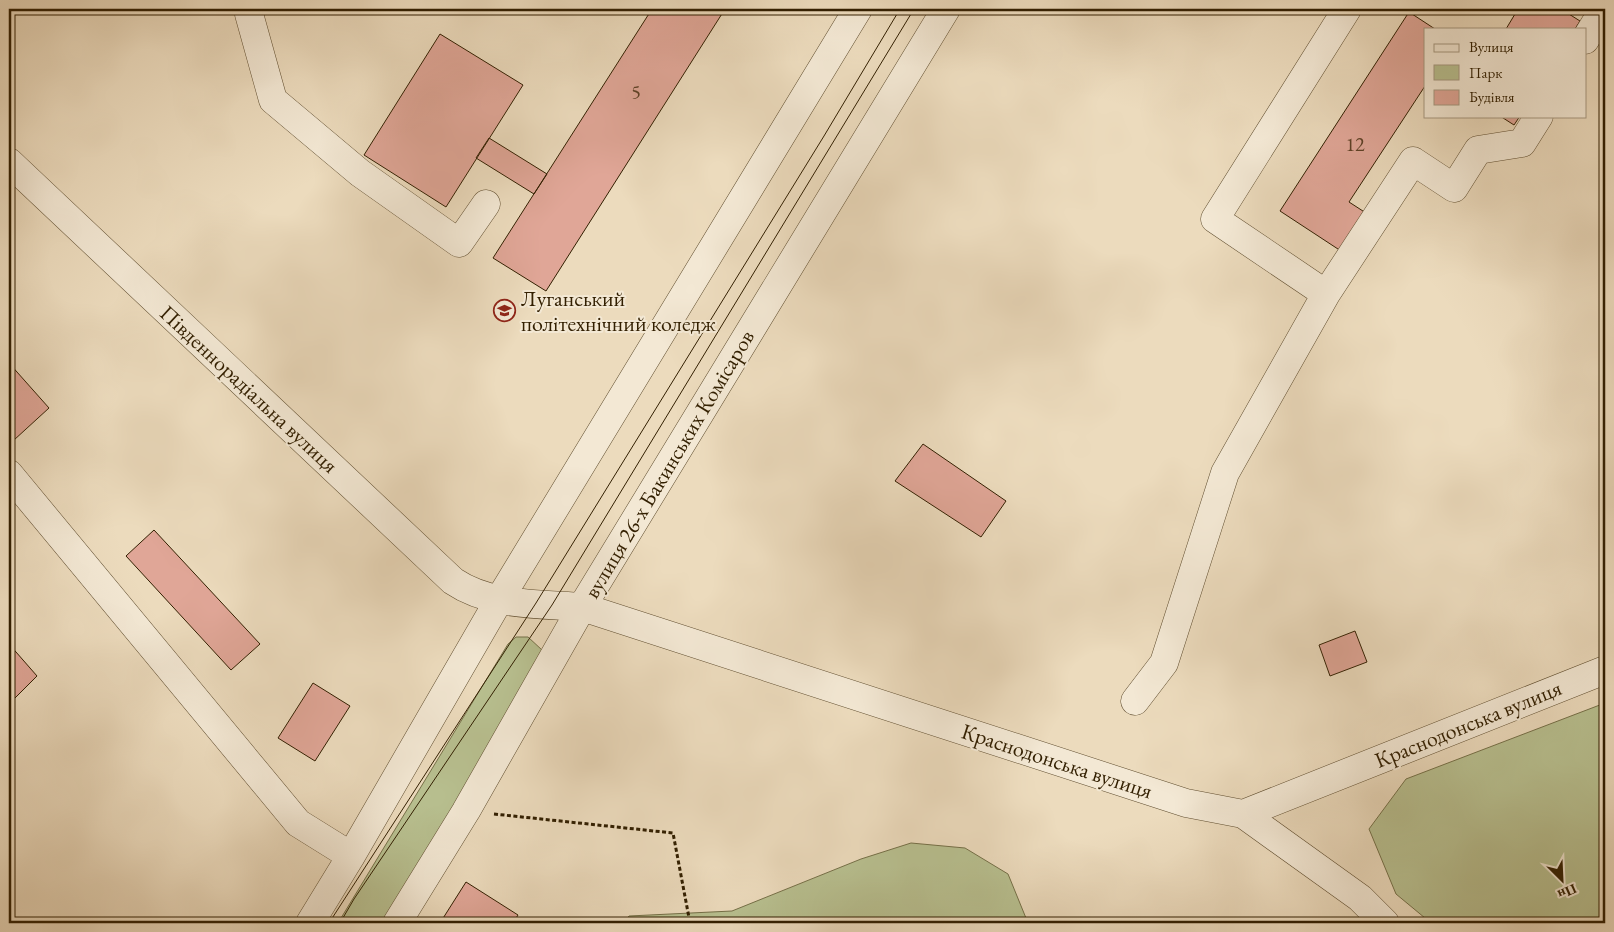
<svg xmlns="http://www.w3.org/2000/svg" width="1614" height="932" font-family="'EB Garamond',serif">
  <rect width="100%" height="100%" fill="#ecdbbd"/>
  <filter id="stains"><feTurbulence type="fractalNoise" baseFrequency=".004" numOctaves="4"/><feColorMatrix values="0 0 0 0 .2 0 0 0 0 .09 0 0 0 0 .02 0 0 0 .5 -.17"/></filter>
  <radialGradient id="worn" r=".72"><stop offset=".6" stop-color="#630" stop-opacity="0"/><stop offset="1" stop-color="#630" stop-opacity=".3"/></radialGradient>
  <!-- green -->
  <path fill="#b8c090" stroke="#757048" d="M516,637H528L542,650L541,669L385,923H338L508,644Z
    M1605,703V923H1431L1396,894L1369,829L1406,779Z
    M911,843L965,848L1008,874L1028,923H624L629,916L732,911L861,859Z"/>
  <!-- building -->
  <path fill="#e0a697" stroke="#321f01" d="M652,9H725L546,291L493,258Z
    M1518,9H1561L1580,21L1575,29H1506Z
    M1409,12L1435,29H1425V86L1349,202L1366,213L1341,251L1280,211Z
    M440,34L523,85L446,207L364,155Z
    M1500,116H1520L1514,125Z
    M489,138L547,174L534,194L476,158Z
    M9,363L49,408L14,440L9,434Z
    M923,444L1006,501L981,537L895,481Z
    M154,530L260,644L231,670L126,556Z
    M1355,631L1367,662L1330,676L1319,645Z
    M9,644L37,676L9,704Z
    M313,683L350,706L315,761L278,738Z
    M466,882L518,915L513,923H440Z"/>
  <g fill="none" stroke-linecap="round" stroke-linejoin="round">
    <defs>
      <path id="minor" d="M252,9L249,14L273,100L360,173L459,243L486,204
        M1585,40L1604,9
        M9,162L453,581C490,606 538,604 582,607L1186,803L1243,814L1605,670
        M1326,294L1215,219L1347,9
        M9,474L298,823L351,856
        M1135,701L1164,663L1225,473L1326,294L1413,161L1454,188L1478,150L1522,143L1539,116
        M1243,814L1360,898L1385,923
        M310,923L351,856L499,600L858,9
        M397,923L466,811L582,607L946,9"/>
    </defs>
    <!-- minor casing -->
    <use href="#minor" stroke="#604e30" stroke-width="29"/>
    <!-- path -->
    <path stroke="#321f01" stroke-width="3" stroke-dasharray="4 2.5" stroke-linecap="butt" d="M494,814L673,833L690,923"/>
    <!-- minor -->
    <use href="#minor" stroke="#f3e8d4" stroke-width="28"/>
    <!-- tram -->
    <path stroke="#321f01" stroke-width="1" d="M329,923L536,603L824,136L900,9
      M340,923L354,899L552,605L914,9"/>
  </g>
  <!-- icons -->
  <defs>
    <symbol id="university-ring" viewBox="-11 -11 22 22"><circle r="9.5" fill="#f3e8d4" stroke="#8f2418" stroke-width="1.5"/><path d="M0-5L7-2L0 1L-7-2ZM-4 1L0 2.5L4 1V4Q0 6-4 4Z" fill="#8f2418"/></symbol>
  </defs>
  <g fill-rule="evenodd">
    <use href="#university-ring" x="492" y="298" width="25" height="25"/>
  </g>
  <g text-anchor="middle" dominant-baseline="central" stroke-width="4" stroke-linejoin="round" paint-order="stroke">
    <!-- number labels -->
    <g font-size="20" fill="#5e4126">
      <text x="636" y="92">5</text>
      <text x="1355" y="144">12</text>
    </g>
    <!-- poi labels -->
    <g font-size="22" fill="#321f01" stroke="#f3e8d4" text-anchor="start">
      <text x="521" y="298">Луганський<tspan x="521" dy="25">політехнічний коледж</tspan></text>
    </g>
    <!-- street labels -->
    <g font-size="22" fill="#321f01" stroke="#f3e8d4">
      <text transform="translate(249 389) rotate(43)">Південнорадіальна вулиця</text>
      <text transform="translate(669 464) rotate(-59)">вулиця 26-х Бакинських Комісаров</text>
      <text transform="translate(1468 724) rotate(-22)">Краснодонська вулиця</text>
      <text transform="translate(1057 761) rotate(18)">Краснодонська вулиця</text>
    </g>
  </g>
  <!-- margin -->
  <rect width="1614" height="932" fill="none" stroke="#ecdbbd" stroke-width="30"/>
  <rect x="10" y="10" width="1594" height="912" fill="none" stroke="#321f01" stroke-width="2.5"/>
  <rect x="15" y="15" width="1584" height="902" fill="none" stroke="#321f01"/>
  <!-- legend -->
  <rect x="1424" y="28" width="162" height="90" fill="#f3e8d4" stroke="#a69880"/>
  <rect x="1434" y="44" width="25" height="8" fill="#f3e8d4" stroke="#a69880"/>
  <text x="1469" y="52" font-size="15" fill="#321f01">Вулиця</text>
  <rect x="1434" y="65" width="25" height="15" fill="#b8c090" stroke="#a69880"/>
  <text x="1469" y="78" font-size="15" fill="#321f01">Парк</text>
  <rect x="1434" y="90" width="25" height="15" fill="#e0a697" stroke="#a69880"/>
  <text x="1469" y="102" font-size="15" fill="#321f01">Будівля</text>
  <!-- north arrow -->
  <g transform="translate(1562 880) rotate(156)" stroke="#f3e8d4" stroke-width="4" paint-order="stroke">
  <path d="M0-4L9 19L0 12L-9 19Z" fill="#321f01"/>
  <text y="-8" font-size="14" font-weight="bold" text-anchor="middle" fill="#321f01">Пн</text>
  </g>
  <rect width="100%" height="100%" filter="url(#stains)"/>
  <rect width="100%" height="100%" fill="url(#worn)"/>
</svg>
